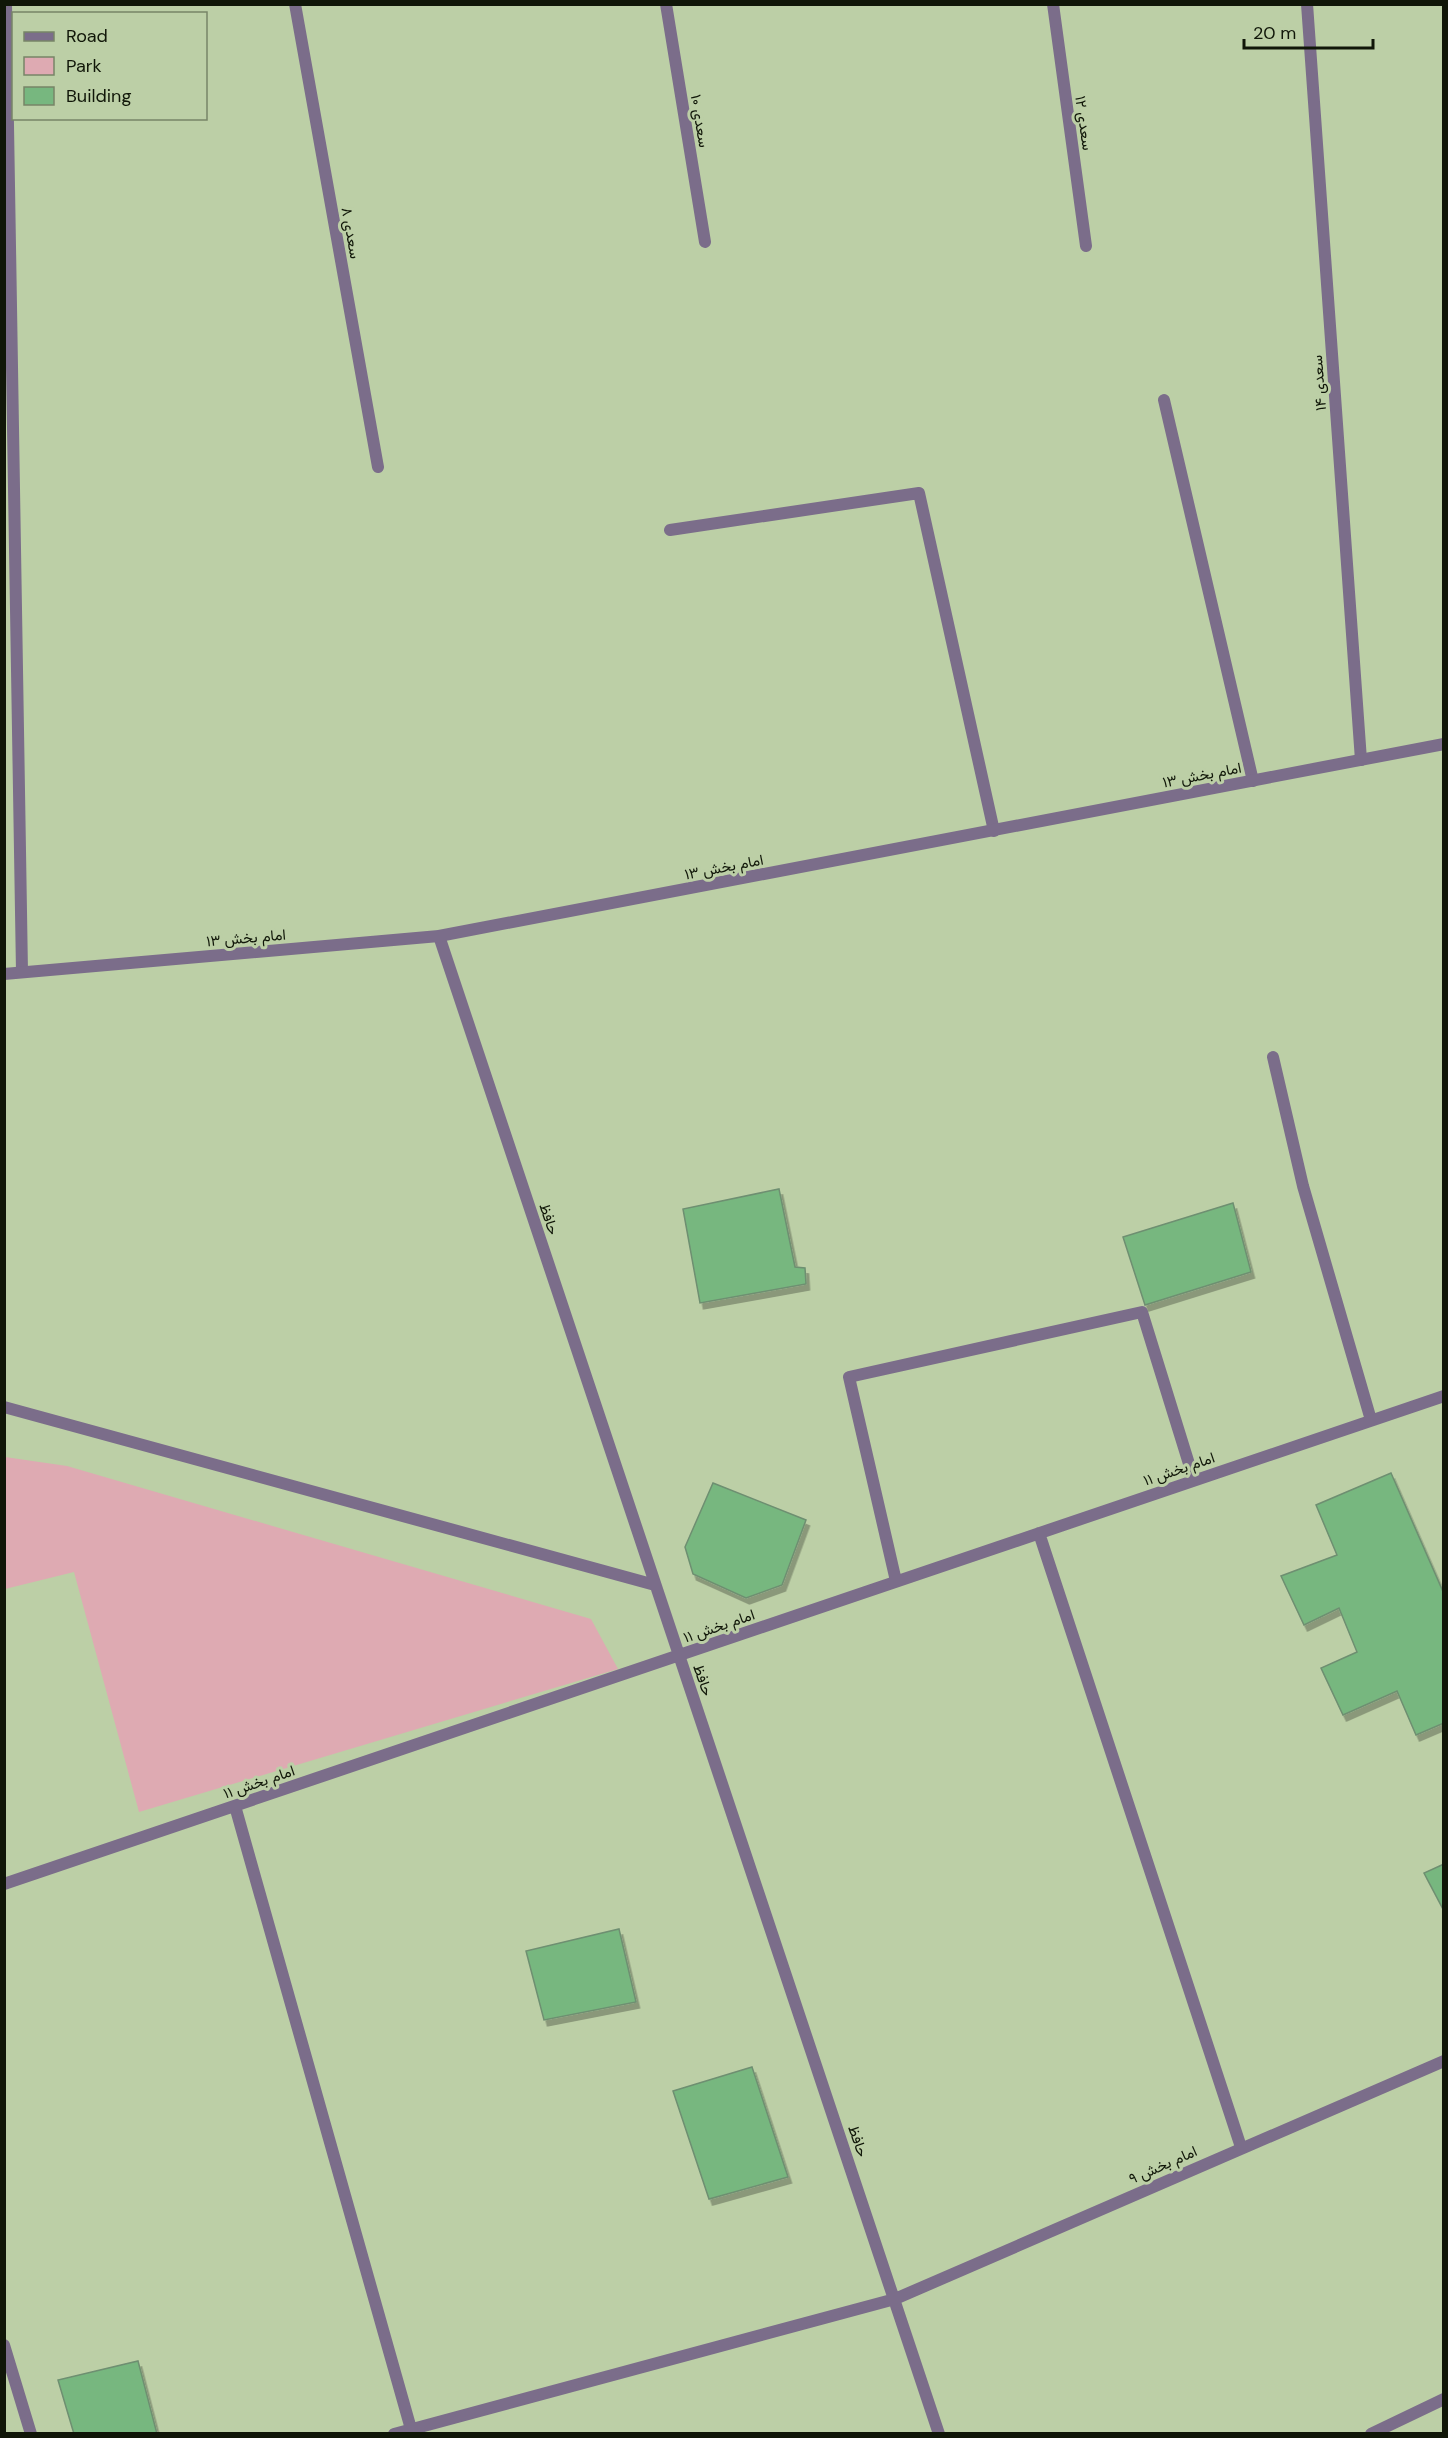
<svg xmlns="http://www.w3.org/2000/svg" width="1448" height="2438" font-family="'DM Sans',Vazirmatn,sans-serif">
  <defs>
    <filter id="shadow"><feDropShadow dx="3.5" dy="6" stdDeviation="0" flood-color="#0004"/></filter>
  </defs>
  <rect width="100%" height="100%" fill="#bccfa6"/>
  <!-- green -->
  <path fill="#deaab2" d="M5,1457L67,1466L591,1619L618,1669L139,1812L74,1572L5,1589Z"/>
  <!-- building -->
  <path fill="#77b77f" stroke="#6e8f71" stroke-width="1.5" filter="url(#shadow)" d="M779,1189L795,1267L805,1268L806,1284L700,1303L683,1209Z
    M1233,1203L1251,1272L1145,1305L1123,1237Z
    M1391,1473L1444,1594V1723L1416,1735L1397,1691L1343,1715L1321,1668L1357,1652L1339,1608L1304,1625L1281,1576L1337,1555L1316,1505Z
    M713,1483L806,1520L782,1585L746,1598L693,1574L685,1547Z
    M1444,1864V1911L1424,1873Z
    M619,1929L636,2002L544,2020L526,1951Z
    M752,2067L788,2177L709,2199L673,2091Z
    M138,2361L157,2434H74L58,2380Z"/>
  <g fill="none" stroke-linecap="round" stroke-linejoin="round">
    <!-- minor -->
    <path stroke="#7b6d8a" stroke-width="12" d="M6,4L22,972
      M295,4L378,467
      M666,4L705,242
      M1053,4L1086,246
      M1307,4L1361,760
      M1164,400L1253,781
      M670,530L919,493L994,831
      M439,936L939,2434
      M1273,1057L1303,1186L1371,1420
      M4,1407L655,1585
      M1039,1533L1241,2147
      M896,1581L849,1377L1142,1312L1194,1480
      M235,1806L411,2429
      M4,1884L1444,1396
      M4,2345L31,2434
      M394,2434L895,2299L1444,2061
      M1371,2434L1444,2399"/>
    <!-- tertiary -->
    <path stroke="#7b6d8a" stroke-width="12" d="M4,974L439,936L1444,744"/>
  </g>
  <g text-anchor="middle" dominant-baseline="central" stroke-width="6" stroke-linejoin="round" paint-order="stroke">
    <!-- street labels -->
    <g font-size="15" fill="#101608" stroke="#bccfa6">
      <text transform="translate(700 121) rotate(81)">سعدی ۱۰</text>
      <text transform="translate(1084 123) rotate(82)">سعدی ۱۲</text>
      <text transform="translate(351 233) rotate(80)">سعدی ۸</text>
      <text transform="translate(1319 383) rotate(-94)">سعدی ۱۴</text>
      <text transform="translate(1202 775) rotate(-11)">امام بخش ۱۳</text>
      <text transform="translate(724 867) rotate(-11)">امام بخش ۱۳</text>
      <text transform="translate(246 938) rotate(-5)">امام بخش ۱۳</text>
      <text transform="translate(549 1219) rotate(72)">حافظ</text>
      <text transform="translate(1179 1469) rotate(-19)">امام بخش ۱۱</text>
      <text transform="translate(719 1626) rotate(-19)">امام بخش ۱۱</text>
      <text transform="translate(703 1680) rotate(71)">حافظ</text>
      <text transform="translate(259 1782) rotate(-19)">امام بخش ۱۱</text>
      <text transform="translate(858 2141) rotate(71)">حافظ</text>
      <text transform="translate(1163 2165) rotate(-24)">امام بخش ۹</text>
    </g>
  </g>
  <!-- border -->
  <rect width="1448" height="2438" fill="none" stroke="#101608" stroke-width="12"/>
  <!-- legend -->
  <rect x="12" y="12" width="195" height="108" fill="#bccfa6" stroke="#778567" stroke-width="1.5"/>
  <rect x="24" y="32" width="30" height="9" fill="#7b6d8a" stroke="#778567" stroke-width="1.5"/>
  <text x="66" y="42" font-size="18" fill="#101608">Road</text>
  <rect x="24" y="57" width="30" height="18" fill="#deaab2" stroke="#778567" stroke-width="1.5"/>
  <text x="66" y="72" font-size="18" fill="#101608">Park</text>
  <rect x="24" y="87" width="30" height="18" fill="#77b77f" stroke="#778567" stroke-width="1.5"/>
  <text x="66" y="102" font-size="18" fill="#101608">Building</text>
  <!-- scale -->
  <path d="M1244 39v9h129v-9" fill="none" stroke="#101608" stroke-width="3"/>
  <text x="1253" y="39" font-size="18" fill="#101608" stroke="#bccfa6" stroke-width="4.5" paint-order="stroke">20 m</text>
</svg>
